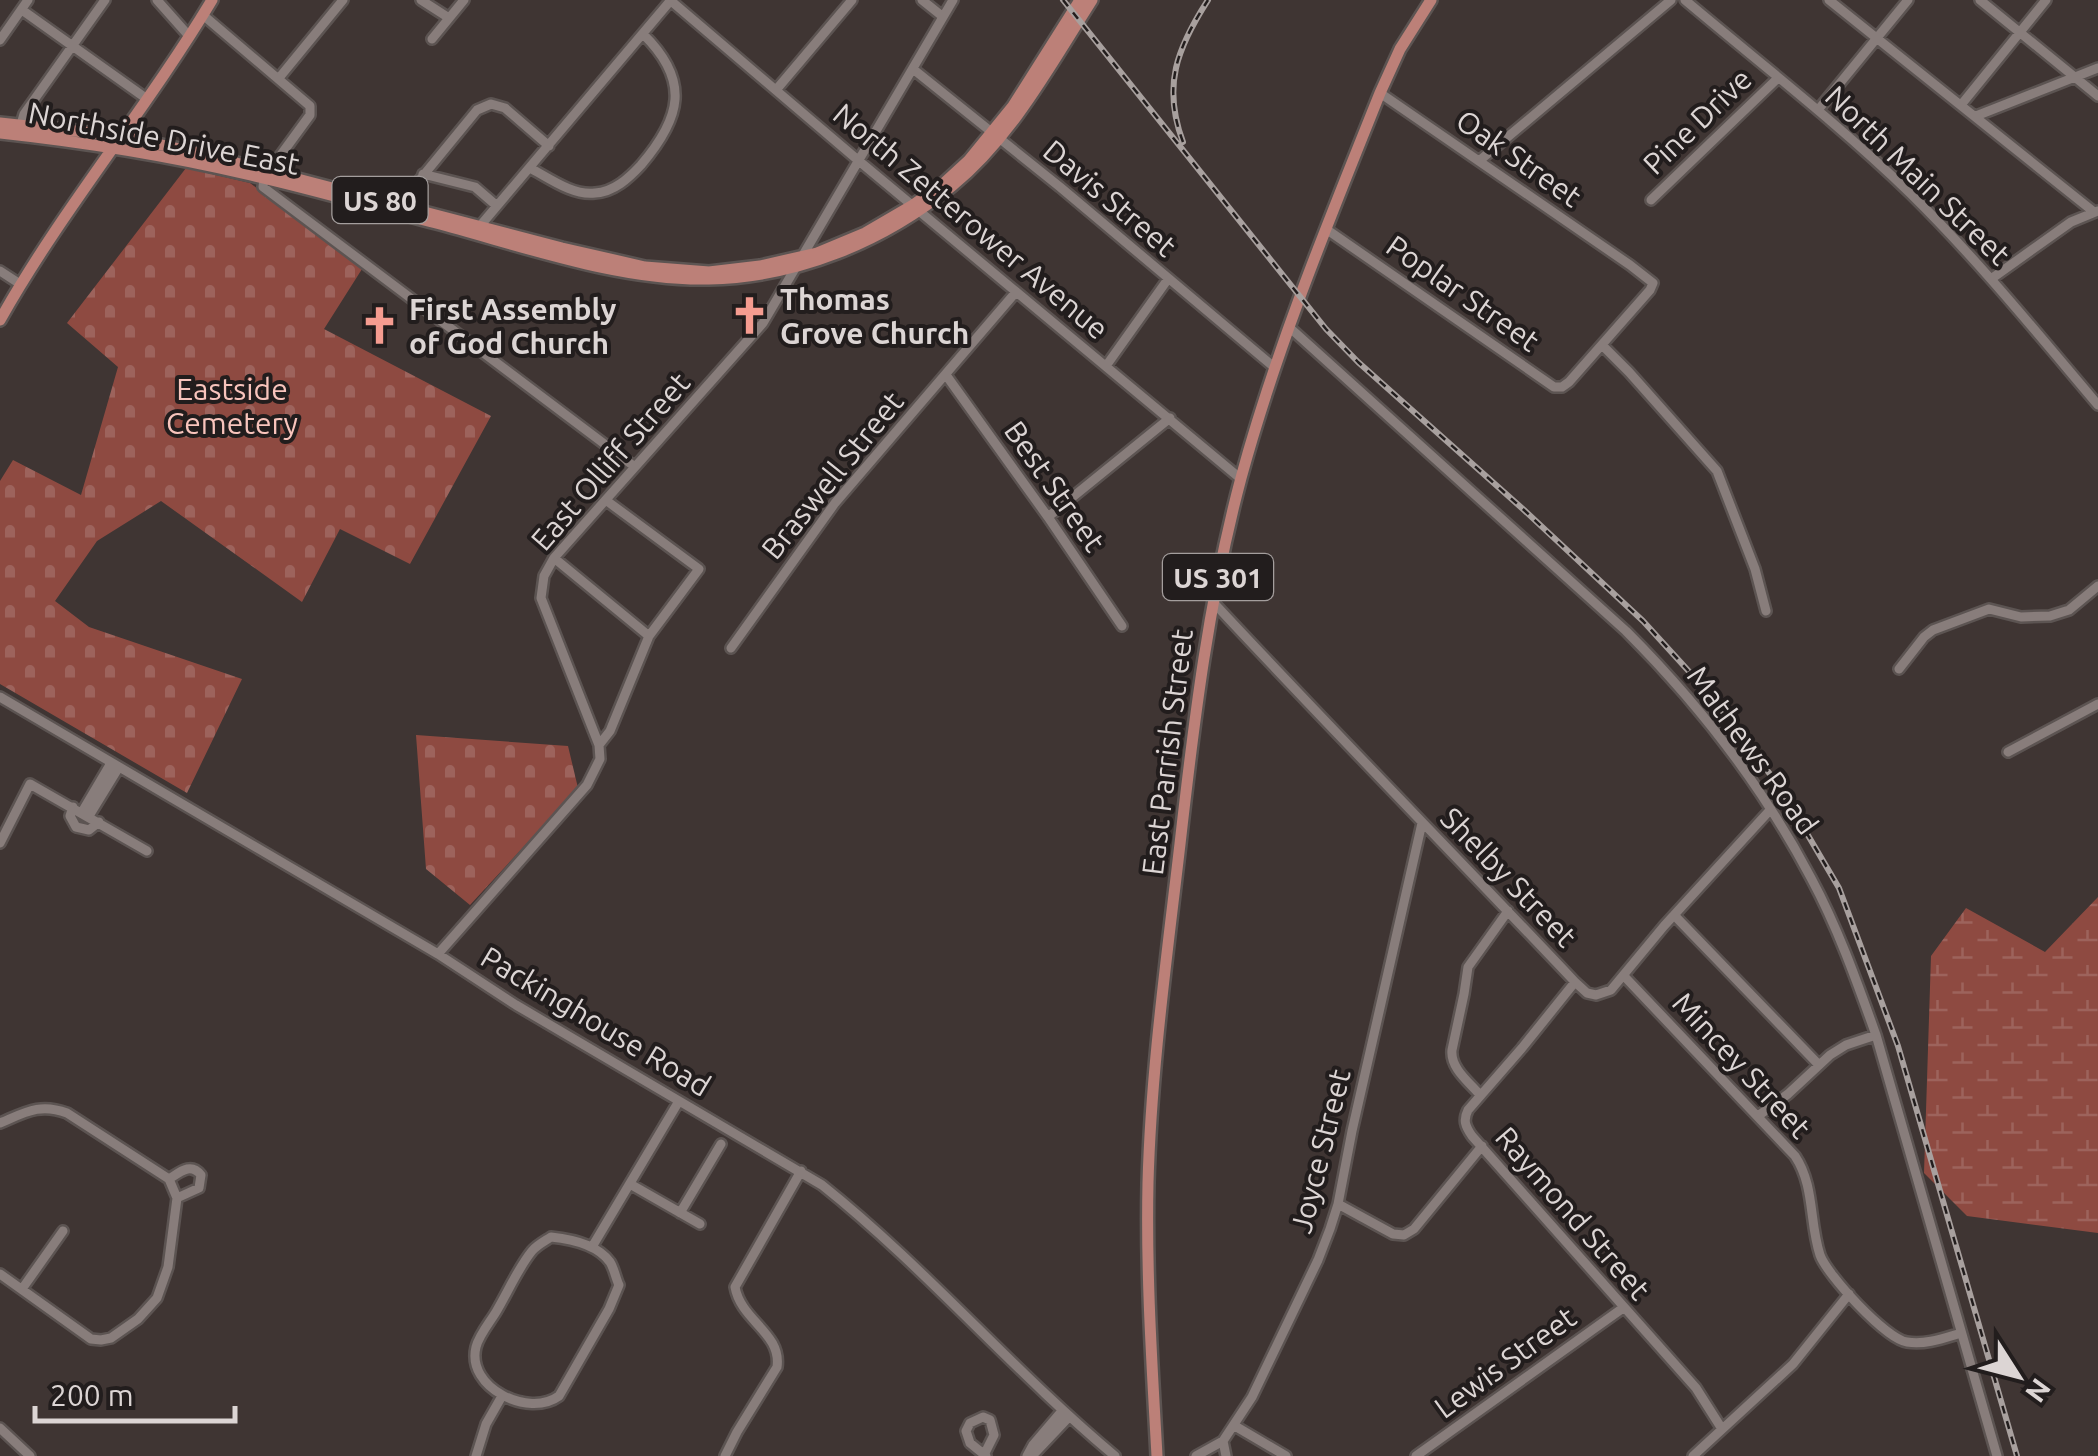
<svg xmlns="http://www.w3.org/2000/svg" width="2098" height="1456" font-family="Ubuntu,sans-serif">
  <defs>
    <pattern id="wetland-marsh" width="20" height="14" patternUnits="userSpaceOnUse" patternTransform="scale(2.5)"><rect width="20" height="14" fill="#8e4a41"/><path d="M1 5h8M5 5V1M11 12h8M15 12V8" fill="none" stroke="#9d635c"/></pattern>
    <pattern id="cemetery-stones" width="16" height="16" patternUnits="userSpaceOnUse" patternTransform="scale(2.5)"><rect width="16" height="16" fill="#8e4a41"/><path d="M2 7V4a2 2 0 0 1 4 0v3zM10 15v-3a2 2 0 0 1 4 0v3z" fill="#9d635c"/></pattern>
  </defs>
  <rect width="100%" height="100%" fill="#3f3533"/>
  <!-- wetland -->
  <path fill="url(#wetland-marsh)" d="M2098,897V1233L1967,1216L1924,1173L1931,956L1966,908L2045,952Z"/>
  <!-- cemetery -->
  <path fill="url(#cemetery-stones)" d="M186,168L250,183L362,269L324,329L491,416L410,564L340,529L302,602L161,501L97,541L55,601L89,627L242,679L187,793L0,684V481L13,460L81,495L118,367L67,323Z
    M416,735L568,746L578,788L470,905L426,869Z"/>
  <g fill="none" stroke-linecap="round" stroke-linejoin="round">
    <defs>
      <path id="minor" d="M157,0L189,36
        M421,0L449,18
        M670,0L859,161L1241,479
        M922,0L942,16
        M1685,0C1761,64 1840,125 1911,194C1978,260 2037,333 2098,405
        M1829,0L2094,212
        M1980,0L2098,96
        M22,10L147,99
        M203,15L310,106V115L264,178L263,187L635,467
        M432,39L464,0
        M0,40L28,0
        M913,69L1060,187L1274,367
        M279,78L343,0
        M776,90L852,0
        M1961,105L2046,0
        M1818,110L1908,0
        M1976,116L2098,68
        M19,131L24,114L105,0
        M1479,161L1671,0
        M530,168C549,178 573,196 595,193C614,192 629,178 641,165C681,118 691,81 643,34
        M423,174L475,187L497,206
        M1651,200L1778,78
        M395,210L477,110L491,104L505,108L549,146
        M480,226L671,0
        M1326,229L1554,387H1562L1569,382L1650,290L1653,283L1630,265L1380,93
        M0,271L20,284
        M1991,279L2071,222L2098,211
        M1289,327L1626,631C1699,704 1763,787 1811,878C1838,928 1857,982 1876,1035L1997,1456
        M1602,345L1629,372L1717,471L1755,569L1766,611
        M1106,366L1168,279
        M946,375L1048,517L1122,626
        M1048,517L1170,418
        M554,558L649,636
        M1213,602C1332,730 1455,855 1575,982L1587,993L1596,995L1611,990L1664,926L1771,809
        M731,648L835,503L1016,292
        M1899,669L1924,637L1933,630L1989,609L2021,617L2050,616L2069,610L2098,586
        M0,697L438,954L516,1005L822,1185C926,1268 1013,1371 1115,1456
        M599,745L610,731L649,636L699,569L607,501
        M2008,752L2098,704
        M73,807L70,816L76,827L89,830L99,822
        M82,812L111,763
        M89,816L119,767
        M0,843L30,784L147,851
        M1674,915L1819,1065
        M438,954L587,785L600,759L599,745L541,598L544,576L554,558L763,323L953,0
        M1624,976L1795,1156C1815,1186 1809,1222 1820,1255C1827,1275 1886,1339 1907,1342C1926,1345 1944,1338 1961,1333
        M1575,982L1522,1048L1468,1110C1463,1120 1465,1126 1472,1136L1696,1388L1722,1429
        M1480,1095C1469,1082 1450,1068 1452,1050L1464,994L1468,967L1508,911
        M1758,1116L1788,1094L1830,1055L1846,1045L1876,1035
        M0,1123C26,1112 40,1103 67,1113L169,1179L177,1198L168,1267L157,1298L138,1319L111,1338L101,1340L91,1339L0,1274
        M169,1179C180,1172 191,1162 201,1175L199,1188L177,1198
        M630,1184L700,1224
        M1338,1204L1393,1234L1404,1235L1414,1229L1482,1146
        M680,1213L721,1144
        M551,1237C571,1239 597,1244 610,1262C614,1268 616,1279 619,1285L609,1309L559,1396C529,1418 466,1388 476,1347C479,1335 490,1322 496,1312C508,1292 518,1268 532,1251C537,1245 545,1241 551,1237Z
        M592,1247L679,1101
        M22,1289L63,1231
        M1235,1426L1286,1456
        M0,1428L30,1456
        M1223,1441L1226,1456
        M984,1455L994,1435L990,1420L983,1417L970,1423L966,1431L970,1443L986,1456
        M476,1456L486,1424L502,1396
        M725,1456L737,1432L777,1367C782,1333 741,1321 735,1287L801,1171
        M1027,1456L1033,1445L1062,1411
        M1032,1456L1069,1417
        M1196,1456L1223,1441L1252,1397L1318,1260L1330,1229L1338,1204L1352,1131L1422,823
        M1416,1456L1623,1308
        M1693,1456L1793,1364L1849,1294"/>
      <path id="major" d="M0,123L121,136L198,153L562,248L645,267L709,272L760,266L817,253L865,233L913,205L944,183L969,160L1013,106L1080,0
        M0,133C83,142 165,155 246,174C310,188 373,207 436,223C523,246 619,281 709,279C798,277 883,242 952,186C1012,137 1051,64 1092,0
        M0,320C63,208 146,110 212,0
        M1157,1456C1152,1365 1146,1274 1148,1183C1151,1070 1167,956 1180,844C1194,720 1209,598 1241,478C1277,346 1329,220 1380,93L1400,49L1431,0"/>
    </defs>
    <!-- minor casing -->
    <use href="#minor" stroke="#5c5452" stroke-width="14"/>
    <!-- major casing -->
    <use href="#major" stroke="#5c5452" stroke-width="16"/>
    <!-- minor -->
    <use href="#minor" stroke="#887d7b" stroke-width="9"/>
    <!-- major -->
    <use href="#major" stroke="#bc8078" stroke-width="11"/>
    <defs>
      <path id="rail" d="M1063,0L1326,329L1358,362L1524,510L1643,621L1705,689L1779,786L1839,888L1898,1046L2017,1456
        M1183,142C1162,86 1177,48 1208,0"/>
    </defs>
    <!-- rail casing -->
    <use href="#rail" stroke="#a8a09e" stroke-width="6"/>
    <!-- rail -->
    <use href="#rail" stroke="#221d1d" stroke-width="2.5" stroke-dasharray="8" stroke-linecap="butt"/>
  </g>
  <!-- icons -->
  <defs>
    <symbol id="church-bare" viewBox="-9 -9 18 18"><path d="M-1.2-6h2.4v3.5h3.3v2.4h-3.3V6h-2.4V-.1h-3.3v-2.4h3.3Z" fill="#f59c90" stroke="#221d1d" stroke-width="2.5" paint-order="stroke"/></symbol>
  </defs>
  <g fill-rule="evenodd">
    <use href="#church-bare" x="722" y="288" width="55" height="55"/>
    <use href="#church-bare" x="352" y="298" width="55" height="55"/>
  </g>
  <g text-anchor="middle" dominant-baseline="central" stroke-width="8" stroke-linejoin="round" paint-order="stroke">
    <!-- shield labels -->
    <g fill="#221d1d" stroke="#a49e9d" stroke-width="2.5">
      <rect x="332.5" y="177" width="95" height="46" rx="8"/>
      <rect x="1163" y="554" width="110" height="46" rx="8"/>
    </g>
    <g font-size="28" font-weight="bold" fill="#dcd5d4">
      <text x="380" y="200">US 80</text>
      <text x="1218" y="577">US 301</text>
    </g>
    <!-- street labels -->
    <g font-size="30" fill="#dcd5d4" stroke="#221d1d">
      <text transform="translate(1697 121) rotate(-44)">Pine Drive</text>
      <text transform="translate(164 138) rotate(11)">Northside Drive East</text>
      <text transform="translate(1519 158) rotate(35)">Oak Street</text>
      <text transform="translate(1918 175) rotate(44)">North Main Street</text>
      <text transform="translate(1110 198) rotate(40)">Davis Street</text>
      <text transform="translate(971 221) rotate(40)">North Zetterower Avenue</text>
      <text transform="translate(1463 293) rotate(35)">Poplar Street</text>
      <text transform="translate(610 461) rotate(-49)">East Olliff Street</text>
      <text transform="translate(832 475) rotate(-51)">Braswell Street</text>
      <text transform="translate(1055 486) rotate(55)">Best Street</text>
      <text transform="translate(1753 750) rotate(54)">Mathews Road</text>
      <text transform="translate(1167 752) rotate(-83)">East Parrish Street</text>
      <text transform="translate(1509 877) rotate(46)">Shelby Street</text>
      <text transform="translate(596 1021) rotate(31)">Packinghouse Road</text>
      <text transform="translate(1742 1065) rotate(47)">Mincey Street</text>
      <text transform="translate(1320 1151) rotate(-76)">Joyce Street</text>
      <text transform="translate(1573 1213) rotate(49)">Raymond Street</text>
      <text transform="translate(1505 1362) rotate(-36)">Lewis Street</text>
    </g>
    <!-- poi labels -->
    <g font-size="30" font-weight="bold" fill="#dcd5d4" stroke="#221d1d" text-anchor="start">
      <text x="780" y="299">Thomas<tspan x="780" dy="34">Grove Church</tspan></text>
      <text x="409" y="309">First Assembly<tspan x="409" dy="34">of God Church</tspan></text>
    </g>
    <!-- park labels -->
    <g font-size="30" fill="#f8c4bc" stroke="#221d1d">
      <text x="232" y="389">Eastside<tspan x="232" dy="34">Cemetery</tspan></text>
    </g>
  </g>
  <!-- north arrow -->
  <g transform="translate(2018 1376) rotate(126)" stroke="#221d1d" stroke-width="8" paint-order="stroke">
  <path d="M0-8L18 38L0 25L-18 38Z" fill="#dcd5d4"/>
  <text y="-15" font-size="28" font-weight="bold" text-anchor="middle" fill="#dcd5d4">N</text>
  </g>
  <!-- scale -->
  <path d="M35 1406v15h200v-15" fill="none" stroke="#dcd5d4" stroke-width="5"/>
  <text x="50" y="1406" font-size="30" fill="#dcd5d4" stroke="#221d1d" stroke-width="8" paint-order="stroke">200 m</text>
</svg>
